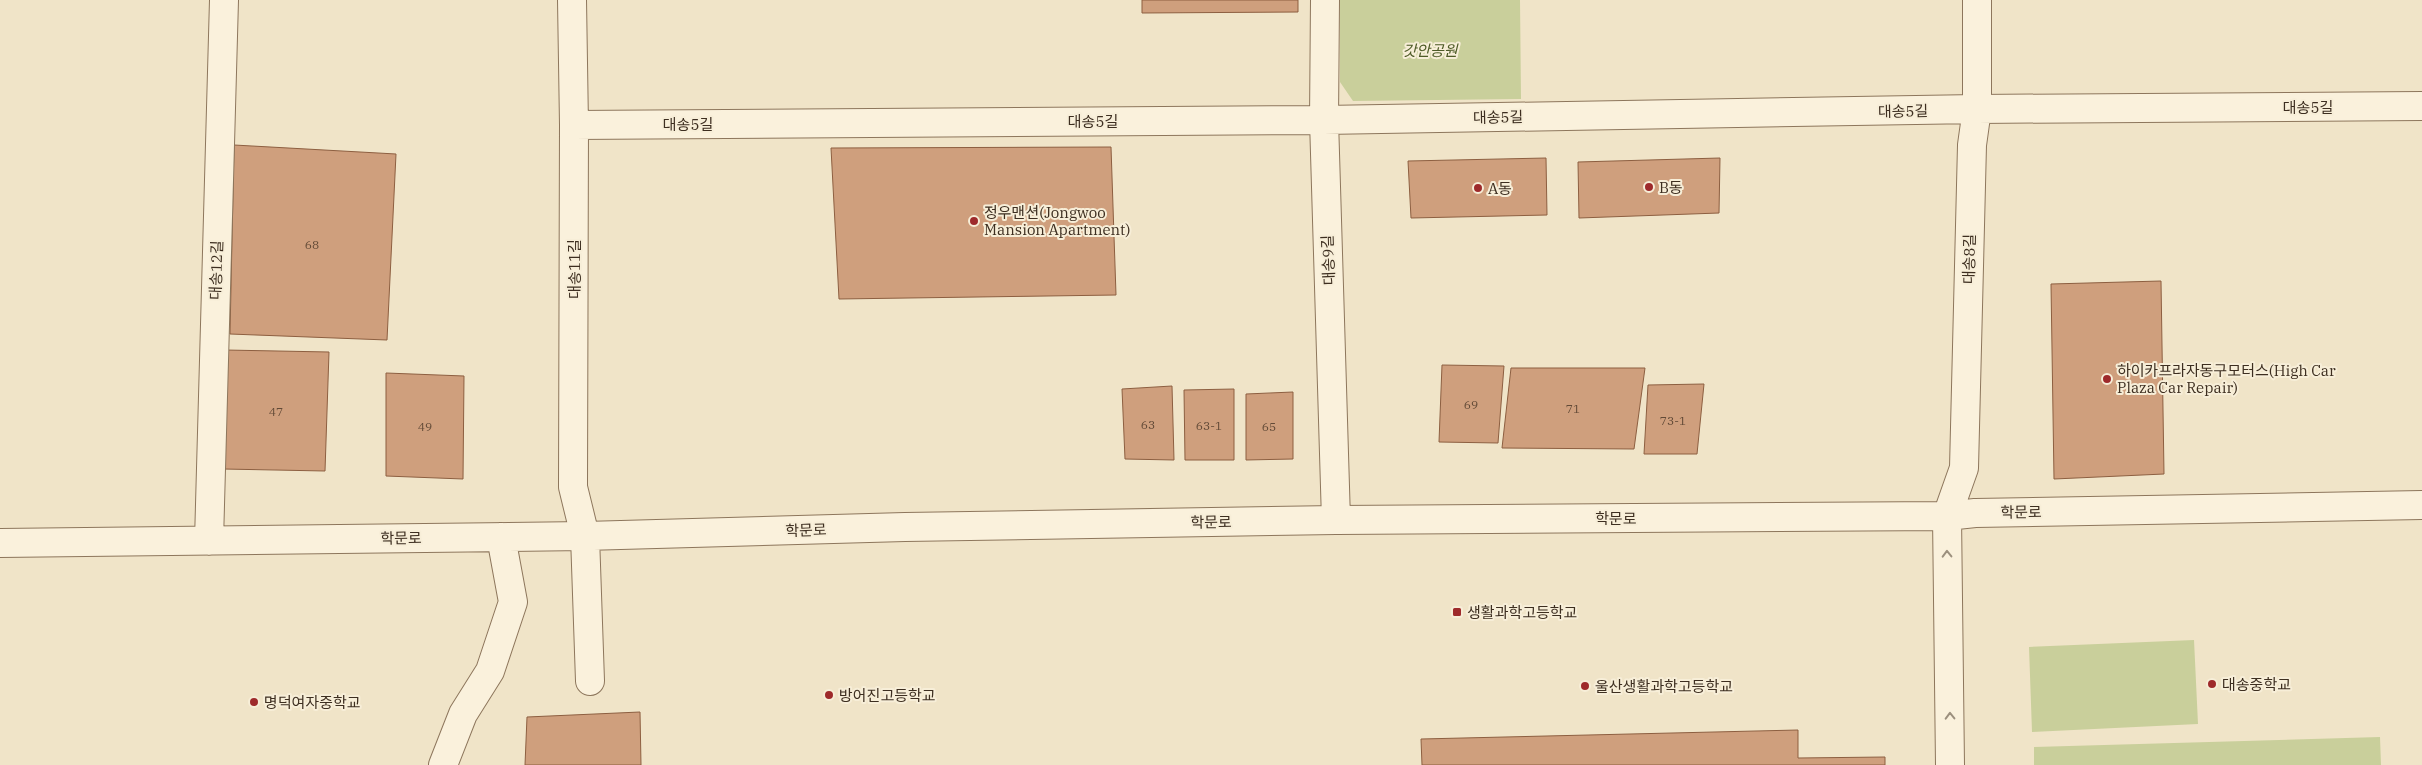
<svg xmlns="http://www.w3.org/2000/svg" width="2422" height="765" font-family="'IBM Plex Serif','Noto Sans KR',serif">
  <rect width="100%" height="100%" fill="#f0e4c8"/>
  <!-- green -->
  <path fill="#c9cf9b" d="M1340,0H1520L1521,99L1353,101L1340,82Z
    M2194,640L2198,724L2032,732L2029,647Z
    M2380,737L2381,765H2034V747Z"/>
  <!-- building -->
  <path fill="#cf9f7d" stroke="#8d5f41" d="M1142,0H1298V12L1142,13Z
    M234,145L396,154L387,340L230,334Z
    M1111,147L1116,295L839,299L831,148Z
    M1546,158L1547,215L1411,218L1408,161Z
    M1720,158L1719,213L1579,218L1578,162Z
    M2161,281L2164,474L2054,479L2051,284Z
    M225,350L329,352L325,471L223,469Z
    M1442,365L1504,366L1498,443L1439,442Z
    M1511,368H1645L1634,449L1502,448Z
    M386,373L464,376L463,479L386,476Z
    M1704,384L1697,454H1644L1648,385Z
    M1172,386L1174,460L1125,459L1122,389Z
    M1234,389V460H1185L1184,390Z
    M1293,392V459L1246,460V394Z
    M640,712L641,765H525L527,717Z
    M1798,730V758L1885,757V765H1422L1421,739Z"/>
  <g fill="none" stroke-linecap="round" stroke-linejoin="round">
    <defs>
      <path id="minor" d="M572,0L574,125L573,487L585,536L590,681
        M1325,0L1324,120L1336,520
        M574,125L1324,120L1977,109L2422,106
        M209,541L224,0
        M0,543L585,536L905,527L1336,520L1947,516L1975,513L2422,505
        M443,765L463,714L490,671L513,602L501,537
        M1950,765L1947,516L1964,468L1972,145L1977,109V0"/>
    </defs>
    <!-- minor casing -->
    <use href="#minor" stroke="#8d765c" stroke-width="30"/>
    <!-- minor -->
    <use href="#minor" stroke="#faf1dc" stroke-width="28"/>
  </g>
  <!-- one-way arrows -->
  <defs><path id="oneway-chevron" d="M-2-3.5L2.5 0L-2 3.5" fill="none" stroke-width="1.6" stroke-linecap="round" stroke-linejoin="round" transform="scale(1.25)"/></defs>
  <g stroke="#9c907e">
    <use href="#oneway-chevron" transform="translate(1947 554) rotate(-91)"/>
    <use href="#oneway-chevron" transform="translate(1950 716) rotate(-91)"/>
  </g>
  <!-- markers -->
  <g fill="#9e2a2b" stroke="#f7eed8" stroke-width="2">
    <circle cx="1649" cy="187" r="5"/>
    <circle cx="1478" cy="188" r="5"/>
    <circle cx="974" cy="221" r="5"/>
    <circle cx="2107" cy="379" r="5"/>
    <rect x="1452" y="607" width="10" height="10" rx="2.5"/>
    <circle cx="2212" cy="684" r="5"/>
    <circle cx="1585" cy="686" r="5"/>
    <circle cx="829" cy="695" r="5"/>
    <circle cx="254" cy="702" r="5"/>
  </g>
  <g text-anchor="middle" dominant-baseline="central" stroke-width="4" stroke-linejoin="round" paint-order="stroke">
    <!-- number labels -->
    <g font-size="12" fill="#624a37">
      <text x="312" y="244">68</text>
      <text x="1471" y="404">69</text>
      <text x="1573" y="408">71</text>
      <text x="276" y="411">47</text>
      <text x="1673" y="420">73-1</text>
      <text x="1148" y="424">63</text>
      <text x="1209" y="425">63-1</text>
      <text x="425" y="426">49</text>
      <text x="1269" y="426">65</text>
    </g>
    <!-- park labels -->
    <g font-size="15" font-style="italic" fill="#4d5a26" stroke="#f7eed8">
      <text x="1430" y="50">갓안공원</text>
    </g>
    <!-- street labels -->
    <g font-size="15" fill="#3d2e20" stroke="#f7eed8">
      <text x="2308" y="107">대송5길</text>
      <text transform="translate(1903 111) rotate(-1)">대송5길</text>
      <text transform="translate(1498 117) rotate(-1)">대송5길</text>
      <text x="1093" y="121">대송5길</text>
      <text x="688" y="124">대송5길</text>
      <text transform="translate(1969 259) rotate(-89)">대송8길</text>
      <text transform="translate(1328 260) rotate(-92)">대송9길</text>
      <text transform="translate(574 269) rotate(-90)">대송11길</text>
      <text transform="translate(216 270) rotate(-88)">대송12길</text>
      <text transform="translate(2021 512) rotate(-1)">학문로</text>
      <text x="1616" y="518">학문로</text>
      <text transform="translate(1211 522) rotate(-1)">학문로</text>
      <text transform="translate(806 530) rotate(-2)">학문로</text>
      <text transform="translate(401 538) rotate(-1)">학문로</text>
    </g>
    <!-- poi labels -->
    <g font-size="15" fill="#3d2e20" stroke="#f7eed8" text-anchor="start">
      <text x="1659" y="187">B동</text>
      <text x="1488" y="188">A동</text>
      <text x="984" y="212">정우맨션(Jongwoo<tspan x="984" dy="17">Mansion Apartment)</tspan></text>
      <text x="2117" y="370">하이카프라자동구모터스(High Car<tspan x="2117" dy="17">Plaza Car Repair)</tspan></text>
      <text x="1467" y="612">생활과학고등학교</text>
      <text x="2222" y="684">대송중학교</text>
      <text x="1595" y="686">울산생활과학고등학교</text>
      <text x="839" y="695">방어진고등학교</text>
      <text x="264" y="702">명덕여자중학교</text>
    </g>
  </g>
</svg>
